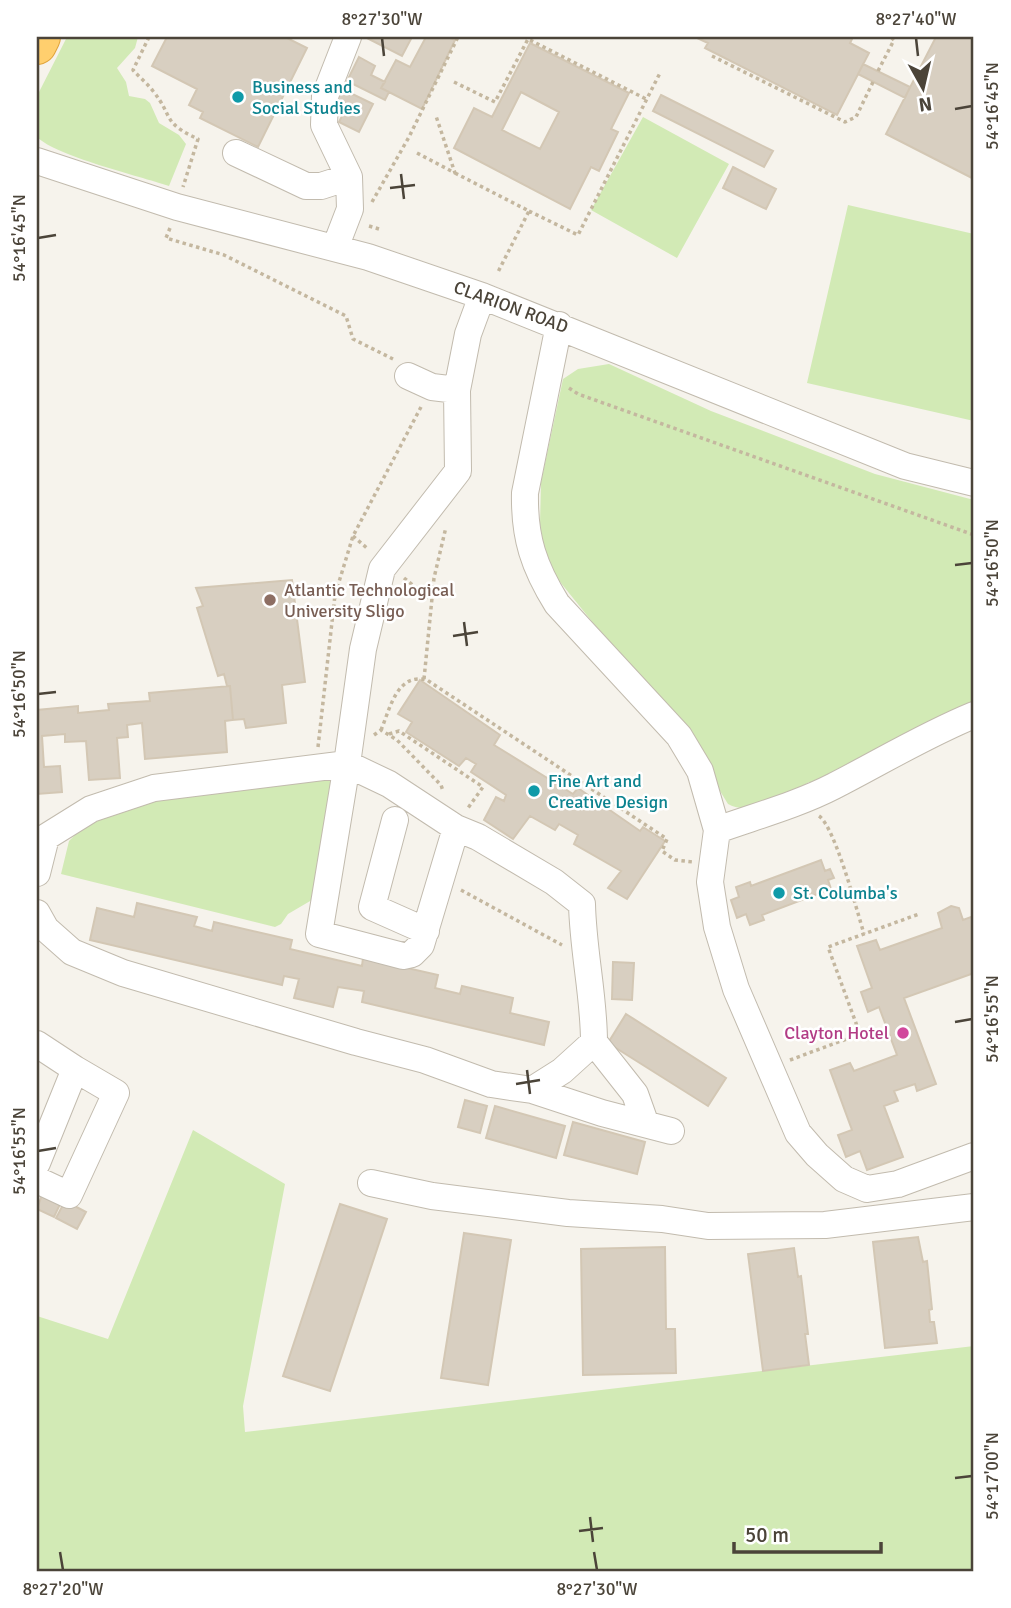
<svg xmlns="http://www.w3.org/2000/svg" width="1011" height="1608" font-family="Signika,sans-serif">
  <rect width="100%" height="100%" fill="#f6f3ec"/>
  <!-- green -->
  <path fill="#d2eab5" d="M67,37H138L135,48L117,68L126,82L129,96L145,99L150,103L159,123L179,135L186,144L169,186C139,176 56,156 37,137V96Z
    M643,117L729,164L677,258L591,210Z
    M848,205L974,234V421L807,383Z
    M609,364L711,411L875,474L974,500V706L885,745L818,779L813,784L809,782L804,785L802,790C782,797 748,816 728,804L667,705L594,624L552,572L543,548L540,524L541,482L563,379L578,369Z
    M334,777L317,897L288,914L281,924L275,927L61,874L69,841L97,813L162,794Z
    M193,1130L285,1184L243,1406L245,1432L974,1346V1571H37V1316L108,1339Z"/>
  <!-- building -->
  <path fill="#d8cfc1" stroke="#d3c7b4" stroke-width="2" fill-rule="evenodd" d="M167,37H285L307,48L258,147L200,118L203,112L189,105L197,89L152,66Z
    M365,37H412L402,56Z
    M426,37H448L455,40L422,109L381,88L396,60L410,67Z
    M695,37H853L850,43L869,53L837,115L705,48L708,43Z
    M936,37H974V179L886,134Z
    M530,43L629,93L611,129L618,132L599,171L591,167L570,209L454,148L474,108L492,117ZM521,92L559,112L540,149L502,130Z
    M359,57L375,66L371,75L385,82L381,88L389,92L385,100L347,81Z
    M863,64L910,87L905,98L858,74Z
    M342,89L373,104L359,132L339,122L346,108L335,102Z
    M661,95L773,151L764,167L653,111Z
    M733,167L776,189L766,209L723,188Z
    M292,580L305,682L282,685L286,723L246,728L244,719L233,720L230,686H227L224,674L218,676L197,608L203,606L196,588Z
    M420,680L500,735L494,745L573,794L578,788L640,831L643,827L665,841L627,899L608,888L621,871L574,844L578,835L559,824L555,830L530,816L513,839L484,820L496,797L504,801L506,795L471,772L476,764L466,758L459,766L406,732L412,722L398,714Z
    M230,686L233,720L225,721L227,752L145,759L142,723L127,725L128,737L117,738L120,778L89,780L86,741L65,742V734L42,736L44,767L60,766L62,792L37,794V710L78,706V713L109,710L108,704L150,701L149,693Z
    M821,860L825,871L830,869L834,878L828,880L831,889L762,915L764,920L750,925L746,914L737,918L731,900L739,897L736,887L750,882L751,886Z
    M137,903L197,917L194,926L212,931L214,922L292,940L290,949L362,966L363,958L438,975L435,988L460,994L462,986L513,998L510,1013L549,1022L544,1045L362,1002L364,991L338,987L333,1007L294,998L299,979L284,976L282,985L90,940L97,908L134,917Z
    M951,906L959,908L963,920L974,916V973L904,998L936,1084L917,1091L915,1084L894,1091L898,1101L884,1106L903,1157L867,1170L860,1151L846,1157L838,1135L852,1130L830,1070L850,1063L854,1071L897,1055L879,1007L868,1012L861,992L872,988L857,946L876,940L880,950L942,928L938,913Z
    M613,962L634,963L632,1000L612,999Z
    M626,1014L726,1078L708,1106L608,1043Z
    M465,1100L487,1106L480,1133L458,1127Z
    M495,1106L565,1126L556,1158L486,1138Z
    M573,1122L645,1142L637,1174L564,1155Z
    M43,1192L62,1200L54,1217L37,1209Z
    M65,1201L86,1212L77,1229L56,1218Z
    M340,1204L387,1219L330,1391L283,1376Z
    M464,1233L511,1240L488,1385L441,1378Z
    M918,1237L923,1262L927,1261L932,1309L929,1310L930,1322H934L937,1343L885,1348L873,1242Z
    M665,1247L666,1329H675L676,1373L583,1375L581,1249Z
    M794,1248L798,1277L801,1276L808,1334H805L809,1365L763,1371L748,1254Z"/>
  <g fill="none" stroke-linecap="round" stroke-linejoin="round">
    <defs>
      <path id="minor" d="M236,153L306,186H321L349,177
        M37,161L177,207L368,257L482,296L905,466L974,483
        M335,248L350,209L349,177L324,125L325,96L348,37
        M559,325L525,493C524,538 534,567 557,604L679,736L700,771L717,830L710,882L717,927L736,989L798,1133L817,1155L844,1179L867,1189L898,1184L974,1156
        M408,376L432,387L457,390
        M395,820L372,907L426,931
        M456,828L421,945L412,954L403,956L319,934L347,764L363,649L382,569L458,471L457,390L468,334L482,296
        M717,830C756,816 797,805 834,786C881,762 925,735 974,715
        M37,873L46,837L91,809L154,788L347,764L389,784L456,828L478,837L554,882L582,904C583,951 594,996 594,1042L562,1071L532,1090L491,1084L425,1060L356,1042L123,973L72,952L46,929L37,913
        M594,1042L635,1094L645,1122
        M37,1044L75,1069
        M532,1090L602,1113L671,1131
        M37,1163L75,1069L116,1093L69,1195L37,1180
        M371,1183L432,1196L568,1213L662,1219L708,1226L825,1225L974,1207"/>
      <path id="highway" d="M37,45L41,37"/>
    </defs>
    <!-- minor casing -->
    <use href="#minor" stroke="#c2bbae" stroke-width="28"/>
    <!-- highway casing -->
    <use href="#highway" stroke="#e0a43c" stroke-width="40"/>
    <!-- path -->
    <path stroke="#c4b79f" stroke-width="3.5" stroke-dasharray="3.5 3.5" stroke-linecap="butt" d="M149,37L133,70C139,77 147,83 153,91C174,117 161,122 198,139L183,187
      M712,56L845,122L856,117L873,82
      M878,71L894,40L891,37
      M454,82L495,102L528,39L646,99
      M417,153L455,173L436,116
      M455,173L529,211L497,274
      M372,202L409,137L458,37
      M529,211L578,235L660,73
      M369,226L379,229
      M170,228L166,238L224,255L346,316L353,339L393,359
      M569,388L578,394L974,535
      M353,536L368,549
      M404,578L432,601
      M424,679L434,578L446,527
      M381,730C390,709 397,672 427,680L667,839L662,851L675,860L693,862
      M389,734L399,731L483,787L468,808
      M374,735L381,730L397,740L441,785L443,791
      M318,747L335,595L353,536L421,407
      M819,816C835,827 857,911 864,934
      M461,890L562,945
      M790,1060L860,1034L828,947L919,914"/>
    <!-- minor -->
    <use href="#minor" stroke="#fff" stroke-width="26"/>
    <!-- highway -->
    <use href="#highway" stroke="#ffcf6e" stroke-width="38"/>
  </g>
  <!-- ticks -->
  <path fill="none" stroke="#4b4439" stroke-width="2.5" d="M382,38L384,56M916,38L918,56M955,109L972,106M401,174L404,199M390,188L415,185M38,238L56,235M955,565L972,563M464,622L467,646M453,636L478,632M38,694L56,692M955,1022L972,1019M527,1070L530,1094M516,1084L540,1080M38,1151L56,1148M955,1478L972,1476M590,1517L593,1542M579,1531L603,1528M60,1552L63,1570M594,1552L597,1570"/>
  <!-- markers -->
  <g fill="#0f9aa8" stroke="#fff" stroke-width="2.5">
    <circle cx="238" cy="97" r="7"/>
    <circle cx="534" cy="791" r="7"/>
    <circle cx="779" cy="893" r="7"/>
  </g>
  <circle fill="#8d6e63" stroke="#fff" stroke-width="2.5" cx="270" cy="600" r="7"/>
  <circle fill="#d1479c" stroke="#fff" stroke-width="2.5" cx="903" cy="1033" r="7"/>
  <g text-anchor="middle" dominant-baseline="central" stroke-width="5" stroke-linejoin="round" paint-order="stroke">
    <!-- culture labels -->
    <g font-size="18" fill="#0d838f" stroke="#fff" text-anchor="start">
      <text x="252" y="87">Business and<tspan x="252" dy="21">Social Studies</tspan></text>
      <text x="548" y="781">Fine Art and<tspan x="548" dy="21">Creative Design</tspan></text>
      <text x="793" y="893">St. Columba's</text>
    </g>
    <!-- street labels -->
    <g font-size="18" fill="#4b4439" stroke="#fff">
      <text transform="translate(511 307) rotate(20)">CLARION ROAD</text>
    </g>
    <!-- education labels -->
    <g font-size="18" fill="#785e54" stroke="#fff" text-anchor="start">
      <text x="284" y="590">Atlantic Technological<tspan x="284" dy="21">University Sligo</tspan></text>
    </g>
    <!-- hotel labels -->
    <g font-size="18" fill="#b23c85" stroke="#fff" text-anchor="end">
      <text x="889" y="1033">Clayton Hotel</text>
    </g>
  </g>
  <!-- border -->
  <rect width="1011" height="1608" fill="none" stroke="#ffffff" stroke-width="77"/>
  <!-- north arrow -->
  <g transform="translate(923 88) rotate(172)" stroke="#ffffff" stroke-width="5" paint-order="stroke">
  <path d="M0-5L12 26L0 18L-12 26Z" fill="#4b4439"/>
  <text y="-10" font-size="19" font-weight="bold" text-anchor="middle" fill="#4b4439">N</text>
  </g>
  <!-- scale -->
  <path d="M734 1542v10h147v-10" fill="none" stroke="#4b4439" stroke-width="3.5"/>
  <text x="745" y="1542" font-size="21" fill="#4b4439" stroke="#ffffff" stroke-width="5" paint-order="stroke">50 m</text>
  <rect x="38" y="38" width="934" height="1532" fill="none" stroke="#4b4439" stroke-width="2.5"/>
  <g font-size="18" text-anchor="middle" fill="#4b4439">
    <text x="382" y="25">8°27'30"W</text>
    <text x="916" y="25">8°27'40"W</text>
    <text transform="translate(992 106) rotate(-90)" y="6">54°16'45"N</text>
    <text transform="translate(19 238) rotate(-90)" y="6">54°16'45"N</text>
    <text transform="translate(992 563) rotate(-90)" y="6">54°16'50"N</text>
    <text transform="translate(19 694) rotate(-90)" y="6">54°16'50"N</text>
    <text transform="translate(992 1019) rotate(-90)" y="6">54°16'55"N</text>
    <text transform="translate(19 1151) rotate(-90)" y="6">54°16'55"N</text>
    <text transform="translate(992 1476) rotate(-90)" y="6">54°17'00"N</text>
    <text x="63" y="1595">8°27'20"W</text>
    <text x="597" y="1595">8°27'30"W</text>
  </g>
</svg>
